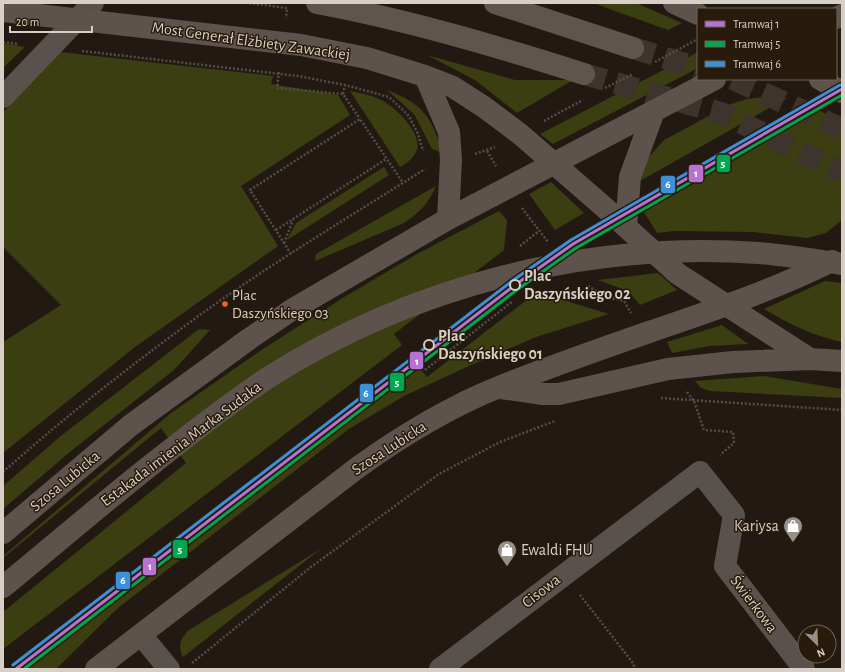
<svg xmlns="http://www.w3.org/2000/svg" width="845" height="672" font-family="'Alegreya Sans',sans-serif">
  <rect width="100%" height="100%" fill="#221a12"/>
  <!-- green -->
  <path fill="#3a3e11" d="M593,3H636L682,23L668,30Z
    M3,43L25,47L3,68Z
    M60,52L273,76L271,84L338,95L350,115L241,186L278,246L135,347L3,453V342L61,305L3,247V112Z
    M698,52V68L553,144L540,134Z
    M427,55L515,80H573L517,113L475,80Z
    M387,90C423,104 431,116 443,153L432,149L414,114Z
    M350,91C361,93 372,95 383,101C396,108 422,133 417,150C414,158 407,163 400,167Z
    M774,96L787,98L640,181L647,159L664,140L731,104L747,99Z
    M817,109L842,123V220L826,233L807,238L754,232L675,231L657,233L642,209Z
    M384,167L389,175L287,240L296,223Z
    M551,182L584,213L555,230L529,194Z
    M436,186C429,203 419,213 404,223L315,261L316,254Z
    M499,211L507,220L504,250L394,334L402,345L3,649V612L186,463L161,428L3,558V556L171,413L263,349L346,296L417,254Z
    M658,273L677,290L640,305L628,291L598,280Z
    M825,281L842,283V342C814,336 789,324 764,309Z
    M537,292L609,314L536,337L469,366L404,396L349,429L118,608L56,669H22L418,366L427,377Z
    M722,325L748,344L709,346L672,353L667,342Z
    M199,329L210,330L174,370L71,451L3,509V486L62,435Z
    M764,376L842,389V398L710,391L701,388L695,381Z
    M322,548L183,657C177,646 181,638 189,630Z"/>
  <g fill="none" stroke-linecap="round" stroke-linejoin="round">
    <!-- secondary-tunnel -->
    <path stroke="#3d352d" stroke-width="22" stroke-dasharray="22 11" stroke-linecap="butt" d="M633,48L698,68
      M584,74L721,113L842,172
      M733,79L842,129"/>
    <!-- path -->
    <path stroke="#544d48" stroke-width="2.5" stroke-dasharray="2 2" stroke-linecap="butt" d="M249,3L287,8L286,18
      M3,42L19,44
      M82,51L298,76L345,85L389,97L409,116L418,134L423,151
      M655,62L696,40
      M279,72L277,88L343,94L360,119
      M605,88L633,74
      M343,94L345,85
      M544,121L583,100
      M487,151L496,166
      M475,154L495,147
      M522,208L548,242
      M276,230L386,159
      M284,243L293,220
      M520,246L539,231
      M291,254L250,190L360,119L403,183
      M588,286L606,297L624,301L631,313
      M425,370L513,301
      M687,392L694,401L704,430L733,432L734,443L720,455
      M661,398L842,410
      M3,472C67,415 135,362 204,312C275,261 351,216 425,169
      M580,595L633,663L635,669
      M192,663L311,567L439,474L500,442L555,421"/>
    <!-- street -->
    <path stroke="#59514c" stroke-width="22" d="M3,97L93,3
      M141,635L169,669
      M440,669L700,472L734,515L725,566L804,669"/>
    <!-- secondary -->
    <path stroke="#5e554f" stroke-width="22" d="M317,3C408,20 496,46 584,74
      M495,3L633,48"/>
    <!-- primary -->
    <path stroke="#5e534c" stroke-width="22" d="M674,3L698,14
      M3,11L301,45L367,58L425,76L453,87L484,107L520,134L604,207L678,274L810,359
      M836,18L842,15
      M425,76L449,132L451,160L448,219
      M820,79L842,92
      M626,227L630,177L654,111
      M501,388L543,394H559L668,369L733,362L810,359L842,361
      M3,533L131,425L249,339L293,309L448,219L715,79
      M3,587C54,545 104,502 156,461C193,432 229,403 269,377C413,286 587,241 758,253C786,255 814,260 842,264
      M96,669L357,468C400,437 449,407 499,387C549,367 600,349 652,331C713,310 774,290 832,261"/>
    <defs>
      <path id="tram-1" d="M16,669L515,285L573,244L842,89"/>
      <path id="tram-2" d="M24,669L518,289L576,248L842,95"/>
      <path id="tram-3" d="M13,665L512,281L571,240L840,85"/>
    </defs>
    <!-- tram-1 casing -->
    <use href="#tram-1" stroke="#281b0c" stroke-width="6"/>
    <!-- tram-2 casing -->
    <use href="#tram-2" stroke="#281b0c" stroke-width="6"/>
    <!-- tram-3 casing -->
    <use href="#tram-3" stroke="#281b0c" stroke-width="6"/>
    <!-- tram-1 -->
    <use href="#tram-1" stroke="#b673d3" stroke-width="3"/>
    <!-- tram-2 -->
    <use href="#tram-2" stroke="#00a651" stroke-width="3"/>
    <!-- tram-3 -->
    <use href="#tram-3" stroke="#3a90db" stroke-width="3"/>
  </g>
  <!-- icons -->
  <defs>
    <symbol id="shop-pin" viewBox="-11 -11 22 30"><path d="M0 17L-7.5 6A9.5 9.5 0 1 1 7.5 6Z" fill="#989087" stroke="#281b0c"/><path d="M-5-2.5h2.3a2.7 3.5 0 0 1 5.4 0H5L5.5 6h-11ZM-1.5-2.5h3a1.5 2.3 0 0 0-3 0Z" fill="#fff"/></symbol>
  </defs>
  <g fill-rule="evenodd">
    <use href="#shop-pin" x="782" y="515" width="22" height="30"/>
    <use href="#shop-pin" x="496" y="539" width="22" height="30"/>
  </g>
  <!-- markers -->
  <g fill="#281b0c" stroke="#d8cfc6" stroke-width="2">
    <circle cx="515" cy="285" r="5"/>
    <circle cx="429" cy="345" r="5"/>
  </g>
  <circle fill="#f26522" stroke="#281b0c" stroke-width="1.5" cx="225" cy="304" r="3.5"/>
  <g text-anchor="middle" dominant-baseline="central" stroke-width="3" stroke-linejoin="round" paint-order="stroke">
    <!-- bus labels -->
    <g font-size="15" fill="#d8cfc6" stroke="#281b0c" text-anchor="start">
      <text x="232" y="295">Plac<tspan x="232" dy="18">Daszyńskiego 03</tspan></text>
    </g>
    <!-- street labels -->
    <g font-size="16" fill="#d8cfc6" stroke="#281b0c">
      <text transform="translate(251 41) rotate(8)">Most Generał Elżbiety Zawackiej</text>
      <text transform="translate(181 444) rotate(-37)">Estakada imienia Marka Sudaka</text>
      <text transform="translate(389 448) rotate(-33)">Szosa Lubicka</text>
      <text transform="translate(65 481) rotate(-40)">Szosa Lubicka</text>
      <text transform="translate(541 591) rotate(-38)">Cisowa</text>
      <text transform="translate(754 604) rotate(53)">Świerkowa</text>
    </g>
    <!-- stop labels -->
    <g font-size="16" font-weight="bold" fill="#d8cfc6" stroke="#281b0c" text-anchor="start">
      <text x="524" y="276">Plac<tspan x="524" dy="18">Daszyńskiego 02</tspan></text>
      <text x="438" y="336">Plac<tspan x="438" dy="18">Daszyńskiego 01</tspan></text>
    </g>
    <!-- poi labels -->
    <g font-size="16" fill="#d8cfc6" stroke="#281b0c" text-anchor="end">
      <text x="779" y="526">Kariysa</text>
      <text x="521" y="550" text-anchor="start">Ewaldi FHU</text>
    </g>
  </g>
  <g stroke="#281b0c" stroke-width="1.5">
    <rect x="716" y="154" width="15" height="19" rx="4" fill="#00a651"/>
    <rect x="688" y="164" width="16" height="19" rx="4" fill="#b673d3"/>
    <rect x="660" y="175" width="16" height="19" rx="4" fill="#3a90db"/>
    <rect x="409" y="351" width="15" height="19" rx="4" fill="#b673d3"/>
    <rect x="389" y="372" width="16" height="20" rx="4" fill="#00a651"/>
    <rect x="359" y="383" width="15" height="20" rx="4" fill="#3a90db"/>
    <rect x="172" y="539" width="16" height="20" rx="4" fill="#00a651"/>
    <rect x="142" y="557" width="15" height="19" rx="4" fill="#b673d3"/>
    <rect x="115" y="571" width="16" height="19" rx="4" fill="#3a90db"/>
  </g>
  <g font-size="11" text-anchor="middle" font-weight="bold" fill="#fff">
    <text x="723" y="167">5</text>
    <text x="696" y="177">1</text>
    <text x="668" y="188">6</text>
    <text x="417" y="365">1</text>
    <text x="397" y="386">5</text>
    <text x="366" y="397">6</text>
    <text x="180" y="553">5</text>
    <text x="150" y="570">1</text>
    <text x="123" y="584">6</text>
  </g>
  <!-- border -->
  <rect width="845" height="672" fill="none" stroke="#d8cfc6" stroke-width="8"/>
  <!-- legend -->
  <rect x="697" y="8" width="140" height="72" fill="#281b0c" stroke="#6e6356"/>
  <rect x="705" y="21" width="20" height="6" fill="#b673d3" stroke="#6e6356"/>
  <text x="733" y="28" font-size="12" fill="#d8cfc6">Tramwaj 1</text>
  <rect x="705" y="41" width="20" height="6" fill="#00a651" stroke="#6e6356"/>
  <text x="733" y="48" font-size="12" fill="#d8cfc6">Tramwaj 5</text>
  <rect x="705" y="61" width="20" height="6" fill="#3a90db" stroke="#6e6356"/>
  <text x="733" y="68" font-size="12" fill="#d8cfc6">Tramwaj 6</text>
  <!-- north arrow -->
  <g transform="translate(817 644) rotate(156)"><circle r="19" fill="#281b0c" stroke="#6e6356"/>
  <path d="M0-3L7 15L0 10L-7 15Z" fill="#989087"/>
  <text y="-6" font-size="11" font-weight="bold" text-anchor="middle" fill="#d8cfc6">N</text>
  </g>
  <!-- scale -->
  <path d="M10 26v6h82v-6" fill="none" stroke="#d8cfc6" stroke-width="2"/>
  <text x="16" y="26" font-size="12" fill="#d8cfc6" stroke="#281b0c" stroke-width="3" paint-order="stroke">20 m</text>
</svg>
